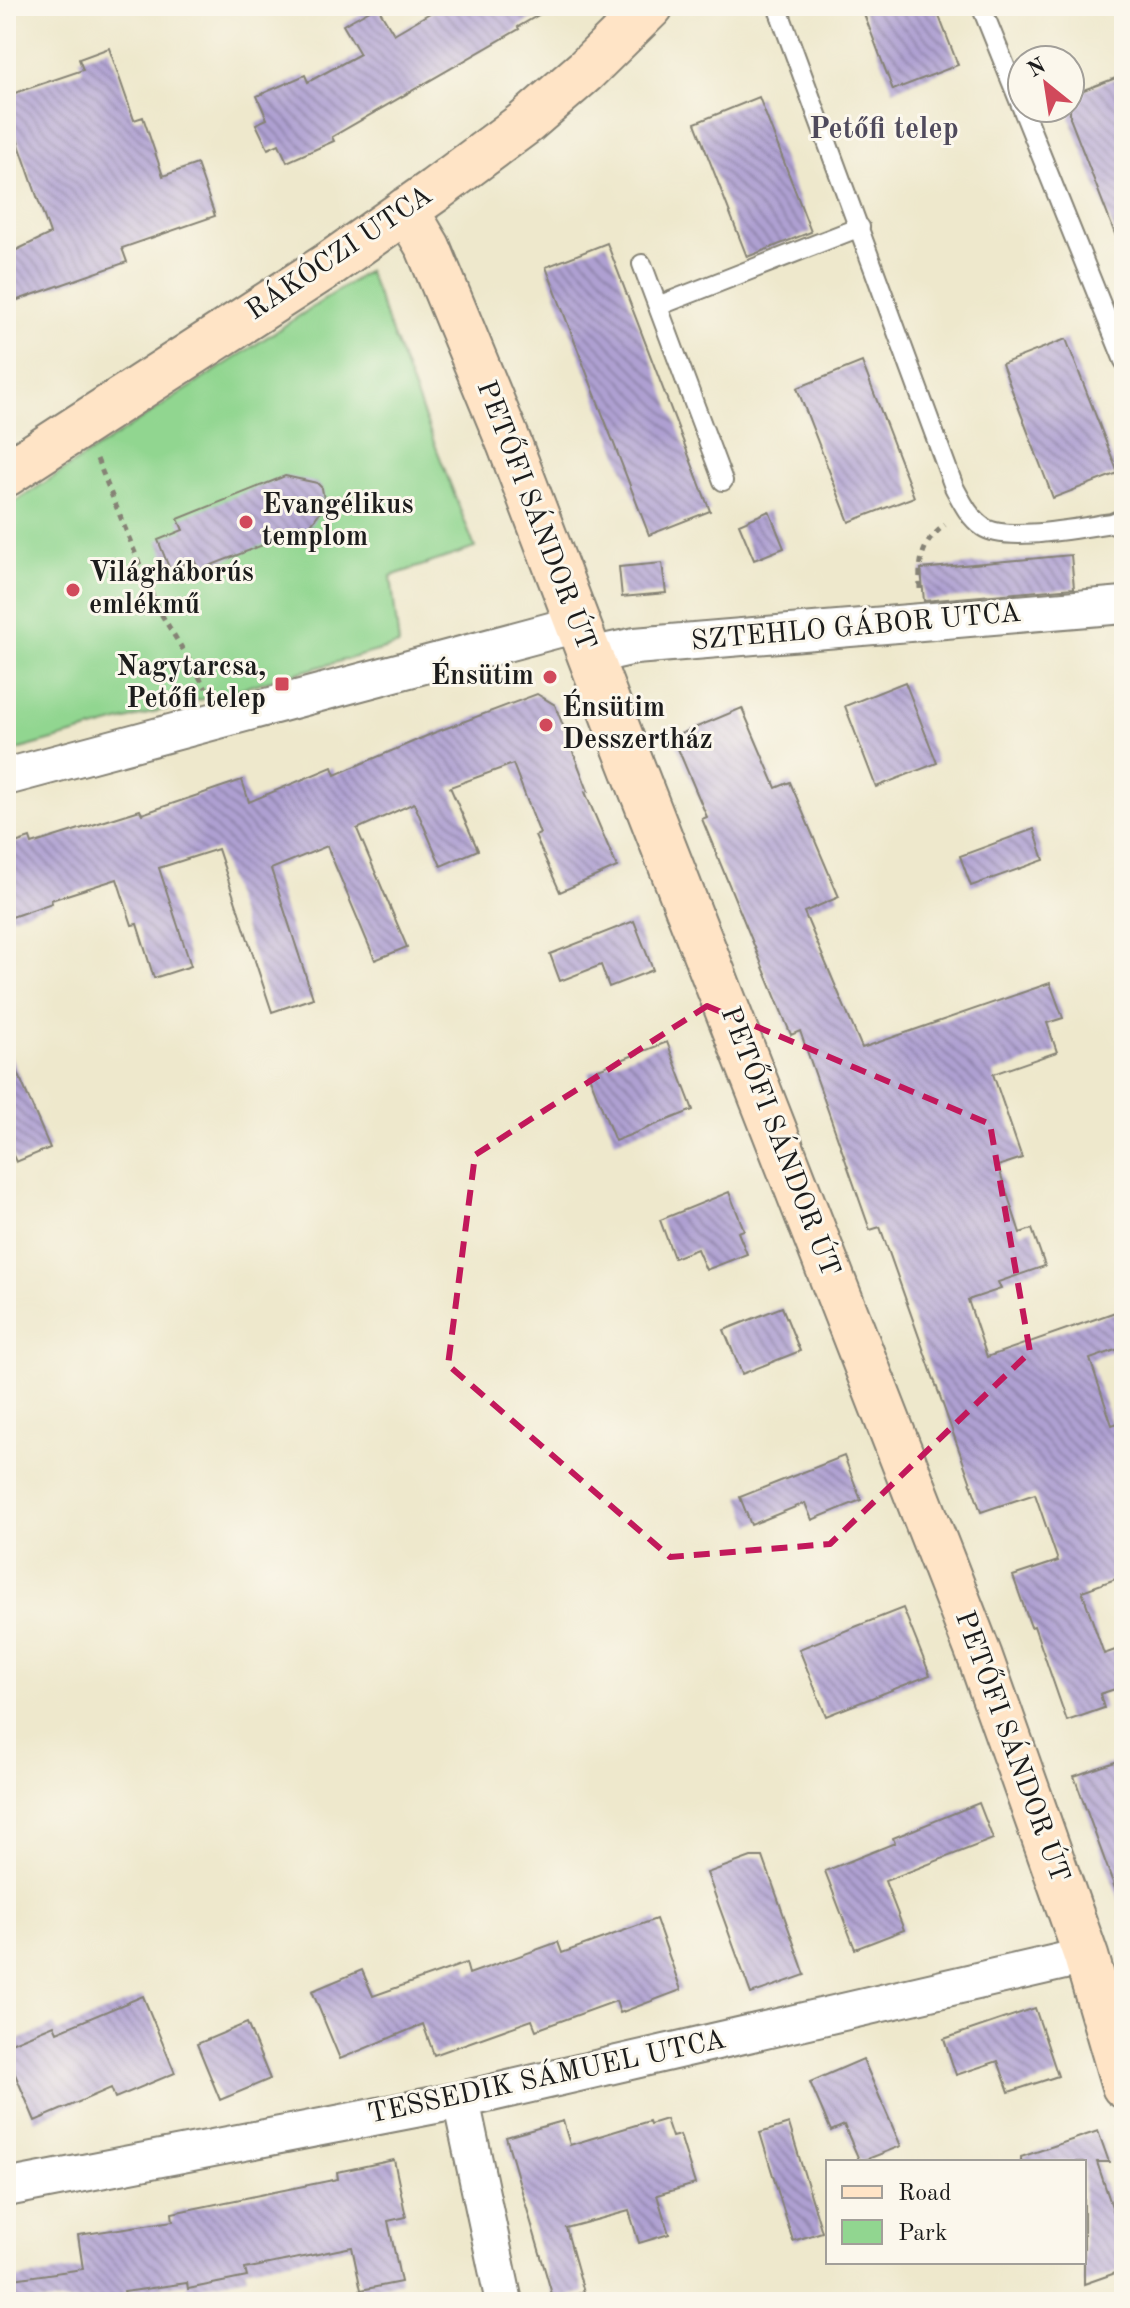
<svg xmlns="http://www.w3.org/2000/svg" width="1130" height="2308" font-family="'Old Standard TT',serif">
  <defs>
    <pattern id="building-back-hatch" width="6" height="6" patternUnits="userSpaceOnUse" patternTransform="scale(2)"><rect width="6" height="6" fill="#afa0d2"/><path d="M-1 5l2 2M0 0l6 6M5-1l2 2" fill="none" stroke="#8e82aa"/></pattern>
  </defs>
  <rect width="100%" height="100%" fill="#fbf7ec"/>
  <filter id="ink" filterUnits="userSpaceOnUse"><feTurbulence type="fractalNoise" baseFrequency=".0125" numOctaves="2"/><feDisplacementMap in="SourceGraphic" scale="16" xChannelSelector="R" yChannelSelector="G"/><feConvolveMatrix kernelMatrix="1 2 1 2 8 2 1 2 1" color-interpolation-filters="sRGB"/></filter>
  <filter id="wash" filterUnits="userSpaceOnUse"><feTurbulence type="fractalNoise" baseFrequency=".006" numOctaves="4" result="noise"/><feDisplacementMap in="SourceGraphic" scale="32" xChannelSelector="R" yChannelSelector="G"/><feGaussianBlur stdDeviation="1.8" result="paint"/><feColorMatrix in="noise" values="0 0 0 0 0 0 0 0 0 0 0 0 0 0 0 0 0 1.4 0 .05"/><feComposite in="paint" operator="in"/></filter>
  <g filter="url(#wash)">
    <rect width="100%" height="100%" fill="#eee8cc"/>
    <!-- green -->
    <path fill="#91d690" stroke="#567956" stroke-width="2" d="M368,271L475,548L391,576L399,645L6,753V508Z"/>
    <g id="blocks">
      <!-- building -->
      <path fill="url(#building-back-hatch)" d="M377,6L394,34L442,6H554L518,27L519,29L332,137L334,141L287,162L279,144L268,149L256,124L267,119L257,96L305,75L308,82L360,54L343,25Z
        M861,6H935L958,65L893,90Z
        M109,48L134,120L143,117L163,176L197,164L215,216L122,248L127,262L6,304V255L50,234L6,107V96L83,70L79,59Z
        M1124,75V252H1122L1070,118V95Z
        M759,97L811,232L747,257L695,123Z
        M607,243L710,511L649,535L546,267Z
        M1066,339L1118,473L1053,498L1002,364Z
        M862,362L914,497L849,522L797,388Z
        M285,476L317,483L322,488L325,505L309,527L199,570L194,560L170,570L158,540L183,530L178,519Z
        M769,511L784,548L754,560L739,524Z
        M1071,555L1074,588L924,601L921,569Z
        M662,563L666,593L622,597L619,567Z
        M905,682L937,763L876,787L845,706Z
        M537,694L555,705L588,791L585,792L617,867L560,892L535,836L540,834L513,764L450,787L478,850L441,866L414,803L357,829L407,947L375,960L327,846L271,869L313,998L272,1012L218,849L159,868L191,966L154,978L137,924L132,925L117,879L51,900L52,903L6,919V846L30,838L32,844L140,810L142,814L242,780L249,802L332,767L335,775L436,732Z
        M742,708L776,788L790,782L839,897L804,912L862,1048L1050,983L1063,1018L1047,1023L1057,1052L993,1074L1022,1158L998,1166L1020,1233L1032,1229L1045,1266L998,1282L1001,1289L968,1300L987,1357L1124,1309V1347L1090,1359L1112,1425L1124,1421V1576L1082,1591L1104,1654L1124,1647V1686L1100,1694L1104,1708L1067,1721L1034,1626L1031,1627L1013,1576L1058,1561L1035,1494L981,1512L880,1227L870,1230L800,1031L791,1035L702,819L707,817L673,737Z
        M1034,829L1044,860L971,886L960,856Z
        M634,921L653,970L609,987L601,965L560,981L550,954Z
        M667,1042L693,1110L615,1141L588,1073Z
        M6,1045L50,1148L16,1162L6,1140Z
        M729,1192L744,1230L738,1232L747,1254L706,1270L697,1249L674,1258L660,1220Z
        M782,1307L800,1351L742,1374L724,1330Z
        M844,1456L861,1500L812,1520L805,1503L751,1525L740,1497Z
        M903,1608L930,1675L826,1716L799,1649Z
        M1124,1759V1902H1120L1074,1776Z
        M979,1803L993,1839L885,1881L904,1930L855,1949L825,1871L895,1843L893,1838Z
        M751,1857H763L805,1975L751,1994L707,1873Z
        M656,1919L681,1990L620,2013L616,2001L536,2030L532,2020L434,2055L423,2024L340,2059L312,1991L362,1970L373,1996L466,1963L469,1974L558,1942L562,1953Z
        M143,1996L175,2073L115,2098L111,2088L35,2121L6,2053V2045L54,2025L57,2032Z
        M1035,2008L1058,2076L1009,2092L998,2061L956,2075L944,2039Z
        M247,2023L270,2079L220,2100L197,2044Z
        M863,2059L901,2146L860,2162L844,2125L831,2131L810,2082Z
        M666,2119L672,2137L680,2135L695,2184L657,2195L669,2234L639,2243L629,2211L566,2228L584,2292L554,2301L506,2137L563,2121L570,2145L649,2121L650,2124Z
        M789,2124L822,2232L793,2241L760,2133Z
        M1098,2131L1109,2162H1097L1124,2243V2270L1084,2284V2162H1021V2157Z
        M394,2160L406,2217L388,2221L401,2282L361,2290L352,2247L245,2269L247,2277L188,2289L187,2283L124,2292L126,2302H6V2280L83,2269L78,2235L173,2221L172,2213L338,2179L337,2172Z"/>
    </g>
  </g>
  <g filter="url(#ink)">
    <use href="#blocks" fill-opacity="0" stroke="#858274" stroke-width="2"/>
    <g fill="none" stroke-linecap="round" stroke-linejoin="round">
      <defs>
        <path id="lane" d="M777,6L954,487C962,502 969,517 983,527C1006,543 1082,527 1112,523L1124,518
          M981,6L1124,361
          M642,264L723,481
          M658,306L860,227"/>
        <path id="street" d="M590,656L635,646L1124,605
          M6,777L577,624
          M461,2100L504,2302
          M6,2188L461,2100L1086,1956"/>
        <path id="secondary" d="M406,210L428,247L509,443L625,748L980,1657L1086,1956L1124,2086
          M6,474L327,266L435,190L525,123L585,71L651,6"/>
      </defs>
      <!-- lane casing -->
      <use href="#lane" stroke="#858274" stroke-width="22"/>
      <!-- street casing -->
      <use href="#street" stroke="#858274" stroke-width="40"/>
      <!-- secondary casing -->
      <use href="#secondary" stroke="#858274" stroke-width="48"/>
      <!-- path -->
      <path stroke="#858274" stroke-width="5" stroke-dasharray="6 6" stroke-linecap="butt" d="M97,459L157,607L206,688
        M920,589C919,560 921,543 945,525"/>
      <!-- lane -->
      <use href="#lane" stroke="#fff" stroke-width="18"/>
      <!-- street -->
      <use href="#street" stroke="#fff" stroke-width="36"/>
      <!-- secondary -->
      <use href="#secondary" stroke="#ffe4c6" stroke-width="44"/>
    </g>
  </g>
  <!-- marked area -->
  <path fill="none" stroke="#c2185b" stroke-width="6" stroke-dasharray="16 10" stroke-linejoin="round" d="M707,1006L990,1124L1030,1352L830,1544L670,1557L448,1365L475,1155Z"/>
  <!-- markers -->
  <g fill="#d1495b" stroke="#fbf7ec" stroke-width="3">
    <circle cx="246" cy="522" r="8"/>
    <circle cx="73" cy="590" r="8"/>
    <circle cx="550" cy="677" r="8"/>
    <rect x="274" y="676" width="16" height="16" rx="4"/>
    <circle cx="546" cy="725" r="8"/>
  </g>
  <g text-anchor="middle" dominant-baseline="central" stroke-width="6" stroke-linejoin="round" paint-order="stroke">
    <!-- street labels -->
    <g font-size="28" fill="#1c1c1c" stroke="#fbf7ec">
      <text transform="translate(340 254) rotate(-34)">RÁKÓCZI UTCA</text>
      <text transform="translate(535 516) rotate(69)">PETŐFI SÁNDOR ÚT</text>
      <text transform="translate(856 628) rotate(-5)">SZTEHLO GÁBOR UTCA</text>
      <text transform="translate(779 1142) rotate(69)">PETŐFI SÁNDOR ÚT</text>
      <text transform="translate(1011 1747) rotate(70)">PETŐFI SÁNDOR ÚT</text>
      <text transform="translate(547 2078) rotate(-12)">TESSEDIK SÁMUEL UTCA</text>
    </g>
    <!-- poi labels -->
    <g font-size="28" font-weight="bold" fill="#1c1c1c" stroke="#fbf7ec" text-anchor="start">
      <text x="262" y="506">Evangélikus<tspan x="262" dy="32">templom</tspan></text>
      <text x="89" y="574">Világháborús<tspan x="89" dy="32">emlékmű</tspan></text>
      <text x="266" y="668" text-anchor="end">Nagytarcsa,<tspan x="266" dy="32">Petőfi telep</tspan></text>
      <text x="534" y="677" text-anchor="end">Énsütim</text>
      <text x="562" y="709">Énsütim<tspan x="562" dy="32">Desszertház</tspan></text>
    </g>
    <!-- neighbourhood labels -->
    <g font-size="30" font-weight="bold" fill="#4f4a5c" stroke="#fbf7ec">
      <text x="884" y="130">Petőfi telep</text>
    </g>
  </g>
  <!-- margin -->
  <rect width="1130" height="2308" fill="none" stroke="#fbf7ec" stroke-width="32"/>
  <!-- legend -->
  <rect x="826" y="2160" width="260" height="104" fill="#fbf7ec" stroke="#a29f99" stroke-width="2"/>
  <rect x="842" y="2186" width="40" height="12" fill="#ffe4c6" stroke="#a29f99" stroke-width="2"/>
  <text x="898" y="2200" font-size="24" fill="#1c1c1c">Road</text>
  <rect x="842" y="2220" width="40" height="24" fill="#91d690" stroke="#a29f99" stroke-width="2"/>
  <text x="898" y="2240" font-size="24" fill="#1c1c1c">Park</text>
  <!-- north arrow -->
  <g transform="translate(1046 84) rotate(330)"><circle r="38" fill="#fbf7ec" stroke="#a29f99" stroke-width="2"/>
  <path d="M0-6L14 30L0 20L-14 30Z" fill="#d1495b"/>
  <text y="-12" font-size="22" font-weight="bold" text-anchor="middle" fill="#1c1c1c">N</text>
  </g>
</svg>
